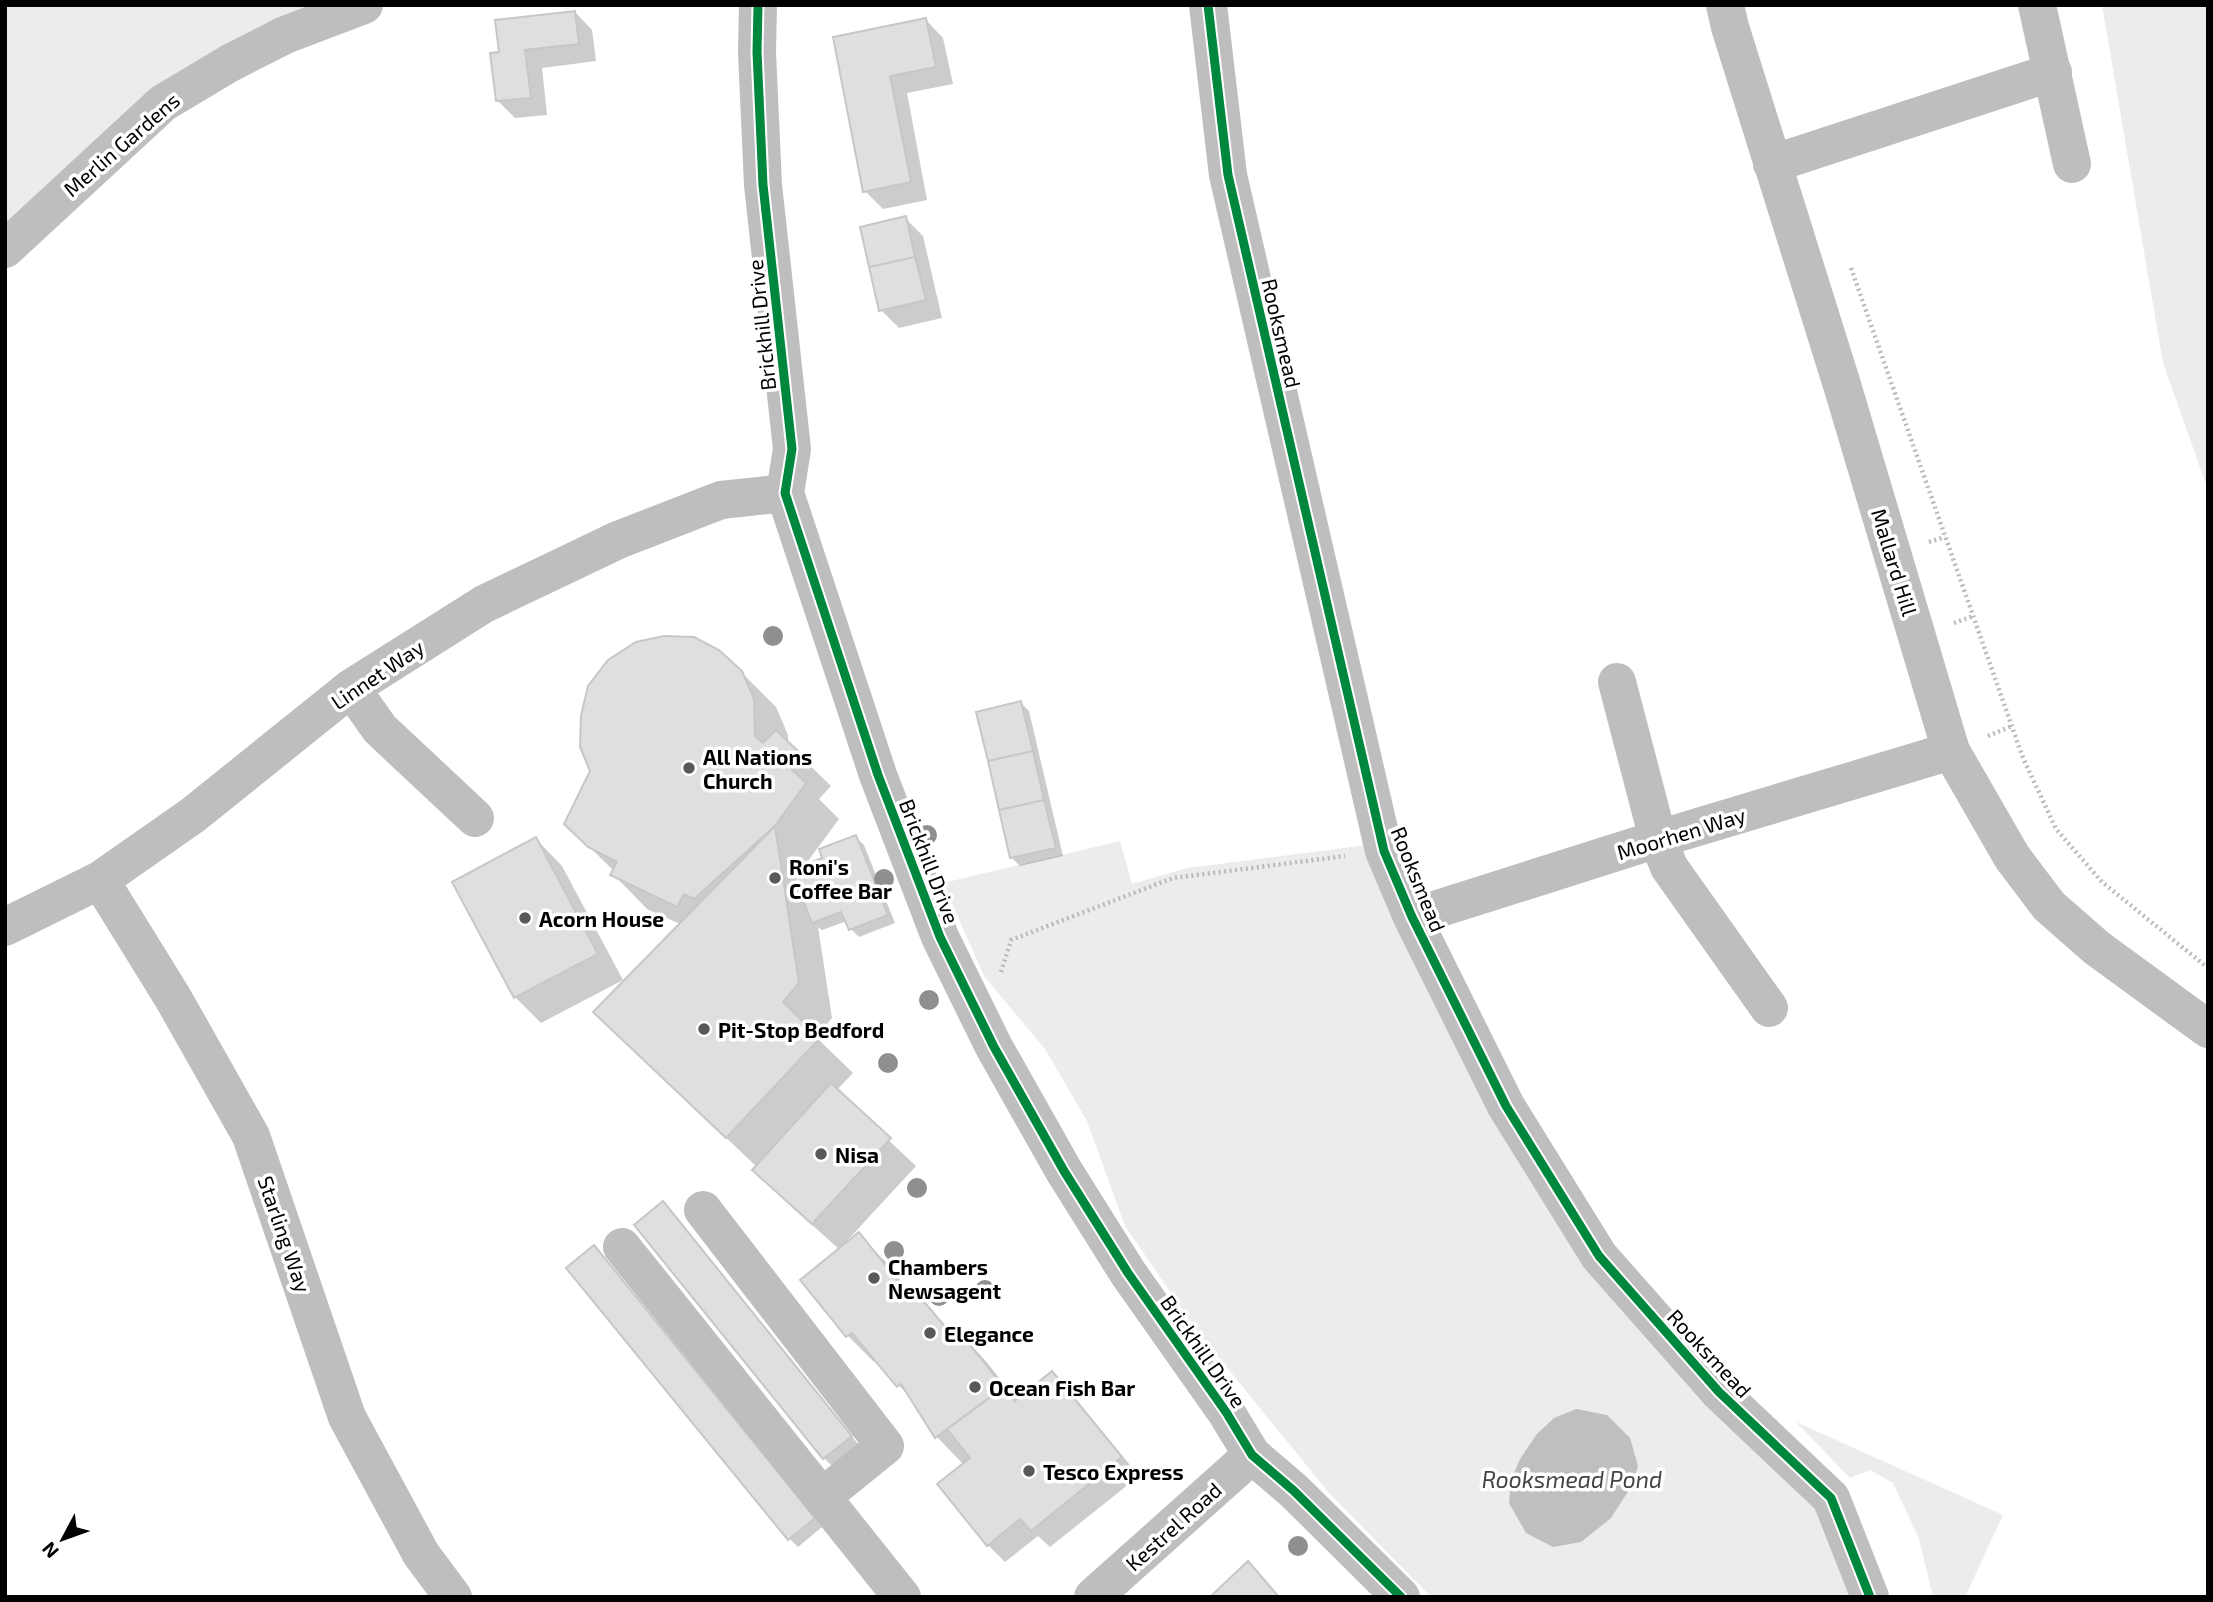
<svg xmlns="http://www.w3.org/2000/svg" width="2213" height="1602" font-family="'Exo 2',sans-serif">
  <rect width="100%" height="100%" fill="#fff"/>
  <!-- green -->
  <path fill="#ececec" d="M5,5H322L5,232Z
    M2102,5H2208V490L2163,363Z
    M1120,841L1132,884L1187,868L1367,845L1598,1282L1689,1387L1818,1510L1856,1597H1431L1329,1493L1198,1332L1125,1226L1087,1121L1045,1049L984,976L943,883Z
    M1796,1422L2003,1515L1965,1597H1933L1919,1539L1893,1483L1870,1470L1850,1478Z"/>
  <!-- water -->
  <path fill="#bfbfbf" d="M1576,1409L1607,1415L1630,1438L1638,1466L1631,1487L1611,1518L1581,1542L1553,1547L1526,1533L1509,1503L1511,1480L1520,1459L1537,1434L1554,1418Z"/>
  <!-- shadow -->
  <path fill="#0003" d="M575,12L592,30L596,61L542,68L547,115L515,118L498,101L501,54Z
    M926,20L943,38L953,84L907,93L927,200L883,209L865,191L835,39Z
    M905,218L923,236L942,318L899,328L881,310Z
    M741,672L776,707L788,735V744L831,786L819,799L839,819L808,861L809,865L824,859L855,837L864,845L895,923L859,937L851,929L847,921L822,930L818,927L832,1018L816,1037L853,1073L836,1091L916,1166L844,1244L845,1245L858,1235L885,1261L908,1290L911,1288L954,1335L958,1332L984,1359L1018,1401L1052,1374L1069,1391L1139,1476L1050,1547L1038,1536L1005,1562L988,1545L964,1465L937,1437L916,1404L876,1360L874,1362L848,1336L840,1250L780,1196L754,1169L757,1167L629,1046L680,924L647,909L613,874L614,871L566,824Z
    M1021,703L1029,711L1063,856L1020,866L1012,858L978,713Z
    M536,839L562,866L623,980L541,1023L515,997Z
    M671,1212L859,1445L832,1466L824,1458Z
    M594,1248L822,1527L798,1547L789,1538Z"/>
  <!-- building -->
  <path fill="#dfdfdf" stroke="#c7c7c7" stroke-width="2" d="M575,11L579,44L525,50L531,98L496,101L490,53L499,52L495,20Z
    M926,18L936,67L890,76L911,182L863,192L833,37Z
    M906,216L915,257L869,267L860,227Z
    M915,257L926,300L879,311L869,267Z
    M664,636L694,637L719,650L742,671L754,699L755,736L763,743L776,730L798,751L786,764L806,783L775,826L694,899L684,894L677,907L610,875L617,862L588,847L564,824L590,771L580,747L581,716L588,686L608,660L636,642Z
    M1021,701L1033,751L988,761L976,712Z
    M1033,751L1044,800L999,810L988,761Z
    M1044,800L1056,848L1010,858L999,810Z
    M775,826L799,983L783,1002L820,1038L726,1138L593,1012Z
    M856,835L888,915L849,930L841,912L812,923L791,870L822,858L819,849Z
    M536,837L598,954L514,998L452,882Z
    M831,1083L891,1138L812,1224L752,1170Z
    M663,1201L852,1436L823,1459L634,1225Z
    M859,1232L905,1290L911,1286L952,1335L958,1330L1004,1387L935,1438L901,1384L897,1387L852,1333L846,1337L800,1280Z
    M594,1245L815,1518L788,1540L566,1268Z
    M1052,1371L1122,1457L1031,1531L1020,1519L987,1546L937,1484L970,1458L947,1429L1004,1387L1015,1401Z
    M1248,1561L1279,1597H1210Z"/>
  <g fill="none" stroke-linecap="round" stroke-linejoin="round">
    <!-- path -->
    <path stroke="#b9b9b9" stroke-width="4.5" stroke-dasharray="2 3.5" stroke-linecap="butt" d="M1851,268L2023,758L2056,829L2102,882L2208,968
      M1929,542L1945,537
      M1954,623L1973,616
      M1988,736L2012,726
      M1001,972L1011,940L1173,878L1345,856"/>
    <!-- minor -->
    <path stroke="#bebebe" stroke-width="38" d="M758,5L757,52L763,185L792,449L785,493L878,775L940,937L994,1047L1064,1171L1128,1273L1226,1412L1252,1455L1294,1491L1401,1597
      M1208,5L1228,175L1384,851L1412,917L1506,1106L1599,1256L1719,1392L1831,1498L1870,1597
      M1725,5L1730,27L1842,385L1951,751L2012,857L2049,906L2097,948L2208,1029
      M2037,5L2072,164
      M1772,164L2053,72
      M5,249L163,103L230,63L285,35L364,5
      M1617,682L1658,839L1669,867L1769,1008
      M351,688L380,729L475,818
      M100,880L173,998L251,1136L347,1417L421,1554L453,1597
      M1412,917L1658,839L1951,751
      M5,927L100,880L193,815L351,688L484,604L618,540L721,500L785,493
      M703,1210L885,1446L822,1497
      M622,1247L902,1597
      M1093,1597L1252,1455"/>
    <defs>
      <path id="cycleway" d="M758,5L757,52L763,185L792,449L785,493L878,775L940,937L994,1047L1064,1171L1128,1273L1226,1412L1252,1455L1294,1491L1401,1597
        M1208,5L1228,175L1384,851L1412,917L1506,1106L1599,1256L1719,1392L1831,1498L1870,1597"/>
    </defs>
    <!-- cycleway casing -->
    <use href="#cycleway" stroke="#fff" stroke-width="13"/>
    <!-- cycleway -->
    <use href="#cycleway" stroke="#00873e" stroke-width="9"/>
  </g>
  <!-- trees -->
  <g fill="#8f8f8f">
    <circle cx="773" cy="636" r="10"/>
    <circle cx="927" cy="835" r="10"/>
    <circle cx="884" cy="879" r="10"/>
    <circle cx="929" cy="1000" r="10"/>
    <circle cx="888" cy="1063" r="10"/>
    <circle cx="917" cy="1188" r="10"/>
    <circle cx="894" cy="1251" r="10"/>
    <circle cx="985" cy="1290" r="10"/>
    <circle cx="939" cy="1296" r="10"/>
    <circle cx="1298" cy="1546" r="10"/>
  </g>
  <!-- markers -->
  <g fill="#595959" stroke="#fff" stroke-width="2.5">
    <circle cx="689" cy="768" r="7"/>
    <circle cx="775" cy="878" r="7"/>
    <circle cx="525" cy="918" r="7"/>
    <circle cx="704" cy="1029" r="7"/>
    <circle cx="821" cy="1154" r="7"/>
    <circle cx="874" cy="1278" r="7"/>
    <circle cx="930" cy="1333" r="7"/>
    <circle cx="975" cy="1387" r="7"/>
    <circle cx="1029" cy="1471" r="7"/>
  </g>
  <g text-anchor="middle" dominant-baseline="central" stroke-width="7" stroke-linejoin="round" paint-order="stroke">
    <!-- street labels -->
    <g font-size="21" fill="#000" stroke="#fff">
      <text transform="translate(121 144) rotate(-41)">Merlin Gardens</text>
      <text transform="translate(761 325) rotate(-96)">Brickhill Drive</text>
      <text transform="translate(1282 333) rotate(77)">Rooksmead</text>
      <text transform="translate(1895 562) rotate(73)">Mallard Hill</text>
      <text transform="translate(377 674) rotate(-34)">Linnet Way</text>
      <text transform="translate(1681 833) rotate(-17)">Moorhen Way</text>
      <text transform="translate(930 861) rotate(69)">Brickhill Drive</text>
      <text transform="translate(1419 879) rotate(68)">Rooksmead</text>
      <text transform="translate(285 1234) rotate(71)">Starling Way</text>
      <text transform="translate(1204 1351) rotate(55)">Brickhill Drive</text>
      <text transform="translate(1710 1353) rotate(47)">Rooksmead</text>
      <text transform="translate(1173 1526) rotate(-42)">Kestrel Road</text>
    </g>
    <!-- poi labels -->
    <g font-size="21" font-weight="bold" fill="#000" stroke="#fff" text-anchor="start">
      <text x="703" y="756">All Nations<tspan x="703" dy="24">Church</tspan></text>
      <text x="789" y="866">Roni's<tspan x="789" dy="24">Coffee Bar</tspan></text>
      <text x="539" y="918">Acorn House</text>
      <text x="718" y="1029">Pit-Stop Bedford</text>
      <text x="835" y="1154">Nisa</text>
      <text x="888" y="1266">Chambers<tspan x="888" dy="24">Newsagent</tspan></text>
      <text x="944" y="1333">Elegance</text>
      <text x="989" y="1387">Ocean Fish Bar</text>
      <text x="1043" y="1471">Tesco Express</text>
    </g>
    <!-- water labels -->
    <g font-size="23" font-style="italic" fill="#444" stroke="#fff">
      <text x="1572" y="1479">Rooksmead Pond</text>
    </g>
  </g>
  <!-- border -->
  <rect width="2213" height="1602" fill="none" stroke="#000000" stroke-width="14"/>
  <!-- north arrow -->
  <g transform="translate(63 1539) rotate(229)" stroke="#ffffff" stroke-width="5" paint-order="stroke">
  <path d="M0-5L12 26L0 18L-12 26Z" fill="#000000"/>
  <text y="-10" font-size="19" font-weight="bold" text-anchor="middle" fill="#000000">N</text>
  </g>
</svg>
